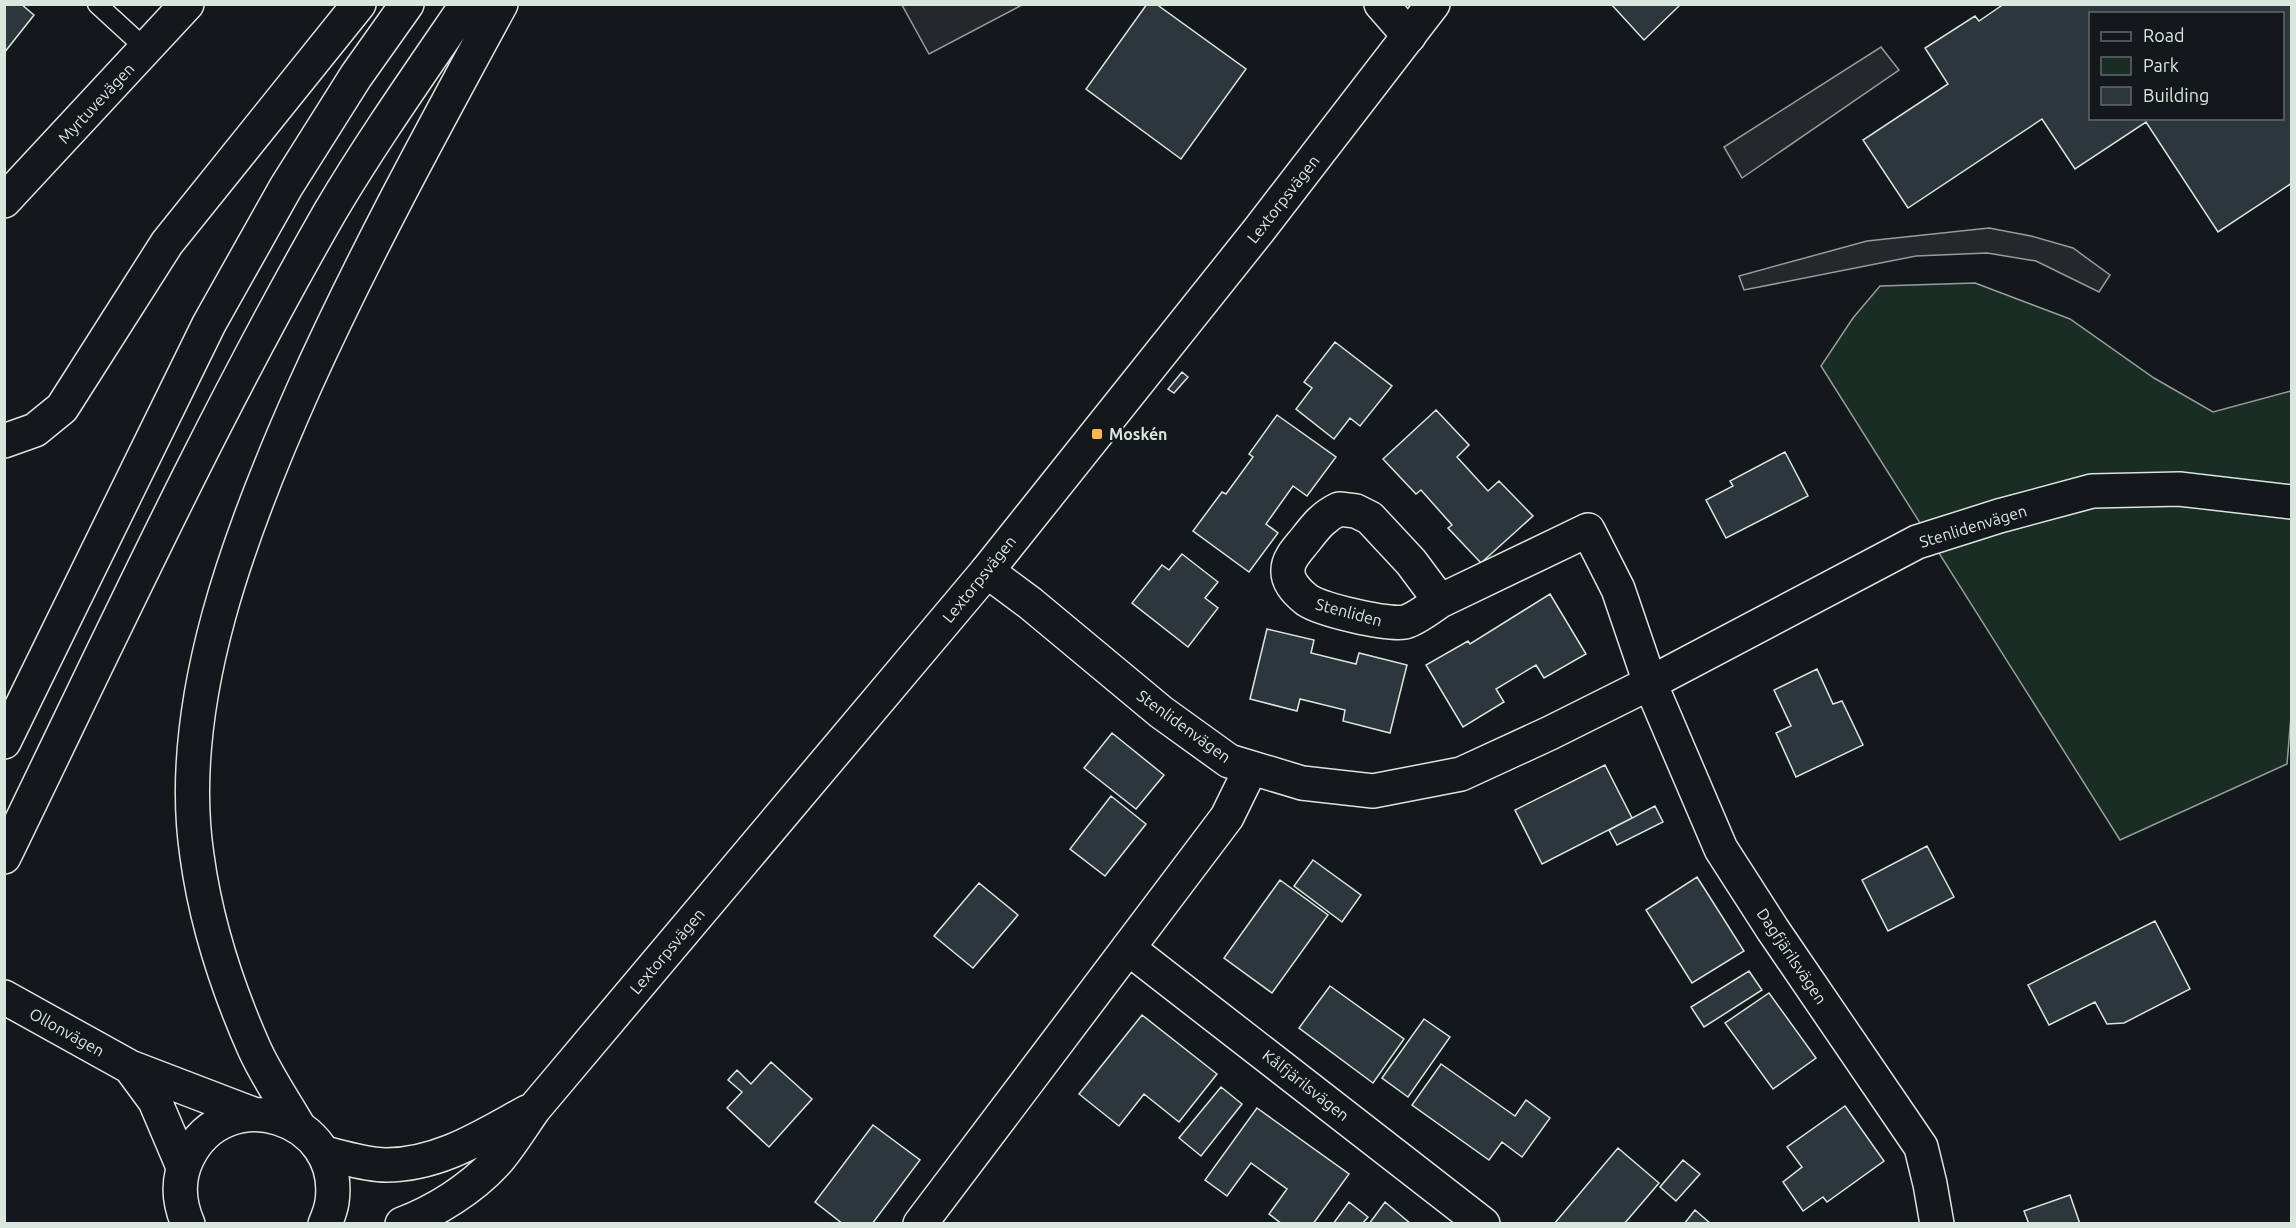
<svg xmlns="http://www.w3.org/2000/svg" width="2296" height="1228" font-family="Ubuntu,sans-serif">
  <rect width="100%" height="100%" fill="#14181c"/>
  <!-- green -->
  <path fill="#1a2d24" stroke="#939e99" stroke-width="1.5" d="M1975,283L2070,319L2154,378L2213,412L2291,391L2292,704L2287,764L2120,840L1821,366L1853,318L1880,286Z"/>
  <!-- parking -->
  <path fill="#24282b" stroke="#939e99" stroke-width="1.5" d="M902,5H1022L929,54Z
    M1881,47L1899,70L1742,178L1724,147Z
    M1989,228L2031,236L2073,248L2110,275L2099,292L2036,261L1987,253L1916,256L1744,290L1739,276L1867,241Z"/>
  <!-- building -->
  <path fill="#2c363c" stroke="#d8e6dc" stroke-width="1.5" fill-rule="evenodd" d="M4,4H21L34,15L4,53Z
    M1147,4H1156L1246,69L1181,159L1086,89Z
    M1611,4H1681L1644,40Z
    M2004,4H2292V183L2218,232L2146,122L2075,169L2042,119L1908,208L1863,140L1948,84L1925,48L1975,16L1979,21ZM2090,14H2282V118H2090Z
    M1335,342L1392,386L1360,426L1350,418L1334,439L1296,409L1312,388L1304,382Z
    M1182,372L1188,377L1174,393L1168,389Z
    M1436,410L1469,445L1457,457L1488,491L1499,481L1533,516L1481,563L1448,528L1452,525L1421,490L1416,494L1383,459Z
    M1277,415L1336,457L1307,496L1293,486L1266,524L1278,533L1249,572L1193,531L1222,492L1226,494L1253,457L1249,454Z
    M1785,452L1808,496L1726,538L1706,500L1733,486L1730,481Z
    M1182,554L1218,582L1205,598L1218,608L1188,647L1132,603L1162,565L1169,570Z
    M1550,594L1586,654L1544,678L1536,665L1496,689L1504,702L1463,727L1426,665L1468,641L1470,644Z
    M1267,629L1314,640L1311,653L1356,664L1359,653L1407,665L1390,733L1343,721L1345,710L1300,699L1297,711L1250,699Z
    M1817,669L1833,704L1842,701L1863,745L1796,777L1776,733L1791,726L1774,690Z
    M1112,733L1164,775L1136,809L1084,768Z
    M1605,765L1632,818L1542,864L1515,810Z
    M1111,796L1146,824L1105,876L1070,849Z
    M1655,806L1663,822L1617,845L1609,830Z
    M1927,846L1954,897L1888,931L1862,880Z
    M1313,860L1361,895L1342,922L1294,886Z
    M1697,877L1744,951L1692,983L1646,910Z
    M1280,880L1328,915L1272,993L1224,958Z
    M979,883L1018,915L973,968L934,936Z
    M2155,921L2190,989L2124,1023L2107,1024L2095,1002L2049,1025L2028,985Z
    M1749,971L1762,990L1704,1027L1691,1007Z
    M1330,986L1404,1039L1373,1083L1299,1028Z
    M1769,993L1816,1058L1773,1089L1725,1023Z
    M1142,1015L1217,1074L1179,1122L1144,1094L1119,1126L1079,1094Z
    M1424,1019L1450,1037L1408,1097L1382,1078Z
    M771,1062L812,1099L769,1147L727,1108L742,1092L728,1080L737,1070L751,1084Z
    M1441,1064L1515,1116L1526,1100L1550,1118L1522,1157L1502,1142L1489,1160L1412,1105Z
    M1221,1087L1242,1104L1201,1156L1179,1138Z
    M1845,1106L1884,1161L1827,1202L1823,1197L1803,1211L1783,1182L1802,1167L1787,1147Z
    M1257,1108L1349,1174L1313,1224H1282L1269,1214L1287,1189L1251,1163L1227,1196L1205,1180Z
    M873,1125L920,1160L872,1224H843L815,1202Z
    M1618,1148L1659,1183L1624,1224H1554Z
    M1683,1160L1700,1174L1676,1201L1660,1187Z
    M2070,1195L2080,1224H2029L2024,1211Z
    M1349,1202L1368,1217L1362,1224H1333Z
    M1385,1202L1411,1224H1369Z
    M1695,1210L1711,1224H1684Z"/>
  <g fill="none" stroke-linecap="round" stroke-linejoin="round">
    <defs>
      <path id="service" d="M97,4L146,49"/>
      <path id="minor" d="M1381,4L1409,36
        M1339,509L1356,511L1370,518L1411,562L1440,601C1430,608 1416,619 1405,622C1386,625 1322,610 1307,600C1298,593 1287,582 1288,570C1288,558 1299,548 1306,539C1316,526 1324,516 1339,509Z
        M987,571L1030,603L1161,712L1229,761L1302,783L1373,791L1461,774L1550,733L1650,683L1917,542L1999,516L2092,491L2179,489L2292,502
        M1440,601L1588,530L1618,589L1650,683L1721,849L1773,930L1921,1147L1930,1184L1937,1224
        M1128,948L1483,1224
        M920,1224L1227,817L1251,768"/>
      <path id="tertiary" d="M4,201L187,4
        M4,997L130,1067L253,1114
        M130,1067L155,1101L183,1167
        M323,1153C343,1157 365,1165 386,1165C439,1165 483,1136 527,1112
        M188,1224C178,1201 177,1179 188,1157C226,1080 344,1116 332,1202C331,1209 328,1217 325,1224
        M402,1224C436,1211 471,1189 496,1162C510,1146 522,1126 534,1109L987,571L1259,230L1433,4"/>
      <path id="trunk" d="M4,441L35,430L62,408L167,243L359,4
        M4,742L209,324L286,187L356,76L407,4
        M4,857C109,641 210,421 330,212C372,141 420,73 467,4
        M299,1127C284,1101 266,1075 254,1048C227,987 206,922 197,856C174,702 242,527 304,388C363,257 432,131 501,4"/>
    </defs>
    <!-- service casing -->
    <use href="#service" stroke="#d8e6dc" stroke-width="21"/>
    <!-- minor casing -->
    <use href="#minor" stroke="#d8e6dc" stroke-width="36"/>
    <!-- tertiary casing -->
    <use href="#tertiary" stroke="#d8e6dc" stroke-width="36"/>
    <!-- trunk casing -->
    <use href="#trunk" stroke="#d8e6dc" stroke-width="36"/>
    <!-- service -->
    <use href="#service" stroke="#14181c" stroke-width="18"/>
    <!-- minor -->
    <use href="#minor" stroke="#14181c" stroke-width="33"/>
    <!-- tertiary -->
    <use href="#tertiary" stroke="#14181c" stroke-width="33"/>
    <!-- trunk -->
    <use href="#trunk" stroke="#14181c" stroke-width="33"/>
  </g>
  <!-- markers -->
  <rect fill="#ffb74d" stroke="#14181c" stroke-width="2" x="1091" y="428" width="12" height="12" rx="3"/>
  <g text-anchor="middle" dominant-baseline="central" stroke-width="4.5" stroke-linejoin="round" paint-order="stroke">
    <!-- street labels -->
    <g font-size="16" fill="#d8e6dc" stroke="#14181c">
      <text transform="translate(96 103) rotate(-47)">Myrtuvevägen</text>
      <text transform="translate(1283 199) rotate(-52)">Lextorpsvägen</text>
      <text transform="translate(1973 526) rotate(-17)">Stenlidenvägen</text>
      <text transform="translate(979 579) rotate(-51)">Lextorpsvägen</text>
      <text transform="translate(1349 612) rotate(15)">Stenliden</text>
      <text transform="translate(1184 726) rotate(36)">Stenlidenvägen</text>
      <text transform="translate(667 951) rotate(-50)">Lextorpsvägen</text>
      <text transform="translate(1792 956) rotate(56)">Dagfjärilsvägen</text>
      <text transform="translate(67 1032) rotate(29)">Ollonvägen</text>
      <text transform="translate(1306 1085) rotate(38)">Kålfjärilsvägen</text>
    </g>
    <!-- poi labels -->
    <g font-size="16" font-weight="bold" fill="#d8e6dc" stroke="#14181c" text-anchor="start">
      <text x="1109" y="434">Moskén</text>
    </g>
  </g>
  <!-- border -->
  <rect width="2296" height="1228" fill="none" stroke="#d8e6dc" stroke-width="12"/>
  <!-- legend -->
  <rect x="2089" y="12" width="195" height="108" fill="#14181c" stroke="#626a69" stroke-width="1.5"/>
  <rect x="2101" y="32" width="30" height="9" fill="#14181c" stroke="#626a69" stroke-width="1.5"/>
  <text x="2143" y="42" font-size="18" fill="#d8e6dc">Road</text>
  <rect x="2101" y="57" width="30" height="18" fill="#1a2d24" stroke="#626a69" stroke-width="1.5"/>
  <text x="2143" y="72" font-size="18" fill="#d8e6dc">Park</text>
  <rect x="2101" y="87" width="30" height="18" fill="#2c363c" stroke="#626a69" stroke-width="1.5"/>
  <text x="2143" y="102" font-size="18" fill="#d8e6dc">Building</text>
</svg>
